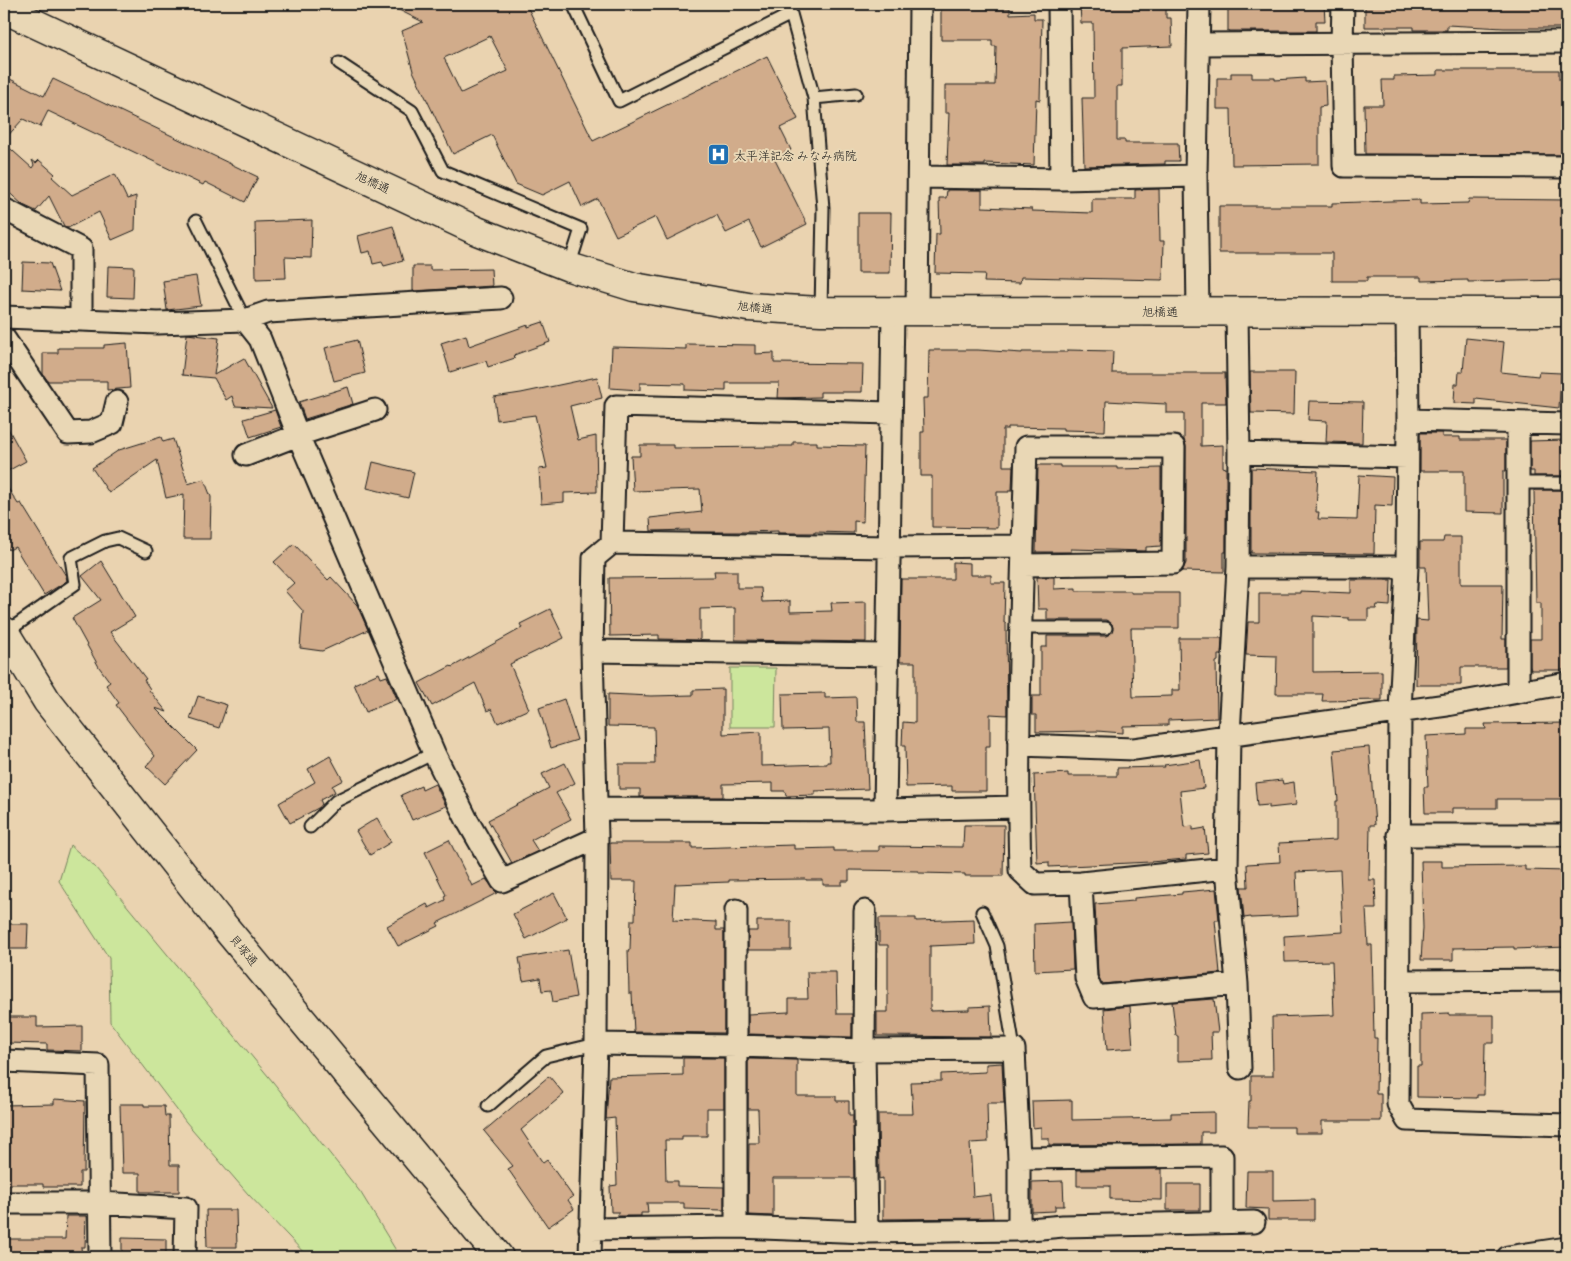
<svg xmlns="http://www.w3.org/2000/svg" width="1571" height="1261" font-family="Delius,'Klee One',sans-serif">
  <rect width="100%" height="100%" fill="#ead3b0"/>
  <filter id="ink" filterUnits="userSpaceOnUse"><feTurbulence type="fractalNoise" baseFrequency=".02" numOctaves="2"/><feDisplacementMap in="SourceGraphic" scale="10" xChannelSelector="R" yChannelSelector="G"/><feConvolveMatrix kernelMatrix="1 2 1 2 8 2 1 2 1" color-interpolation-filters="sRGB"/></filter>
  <g filter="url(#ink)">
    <!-- green -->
    <path fill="#cce69c" stroke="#74815c" d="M730,668H776L775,727H730Z
      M70,845L95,867L273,1082L361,1193L400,1257H308L248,1194L186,1122L110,1022L109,958L59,881Z"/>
    <!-- building -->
    <path fill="#d1ac8b" stroke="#1c1c1c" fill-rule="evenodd" d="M387,4H526L593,141L767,56L798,119L780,128L791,150L774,158L807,224L761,247L749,222L726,233L717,215L667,240L656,217L616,236L598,199L582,207L570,181L542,195L516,184L492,135L453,154L413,71L402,31L423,22ZM490,36L508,71L461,93L444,58Z
      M1080,4H1166V18H1171L1172,46L1122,48V86H1117V140H1125V143H1178L1179,161H1165V164L1084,166L1082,98H1094L1093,23H1081Z
      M1228,4H1268V6L1324,4L1325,21H1316V31H1228Z
      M1372,4L1567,5V28H1504L1447,25V30H1414V27H1365V7H1372Z
      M941,7L1010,8V14L1034,13V19H1042L1040,100L1036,99L1034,165L985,163V165H947L949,113H945V85H995L996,46H992V40H941Z
      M1438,70H1559V79H1567V155L1365,154L1364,105H1383L1382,80H1394V76L1438,75Z
      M1231,73H1252V78H1275V80L1305,78V82L1325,81L1326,106L1319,107V164L1232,165L1231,109H1217V78H1231Z
      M4,76L44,96L53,79L258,177L245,202L205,182L203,185L48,111L40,127L23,119L4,140Z
      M4,143L32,168L34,165L32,160L36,163L39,160L55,174L52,177L72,195L115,174L127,199L136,196L135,230L112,240L99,212L68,228L64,226L49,196L36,211L23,205L4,188Z
      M1159,189L1160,241H1164L1163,280L1021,277L1020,283L984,282L985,274L935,273L936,234H940L939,198H946L947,190H982V207L1032,209V211L1092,213V199H1135V190Z
      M1469,199L1567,200V280L1468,282V280L1421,281V277H1367V281H1332V253H1219V206H1332V203L1420,200V204L1468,203Z
      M858,213H891L890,273H858Z
      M312,220L311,258L285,257L286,278L256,279L255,222Z
      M393,226L403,261L384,266L382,262L373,264L370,251L362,253L358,236Z
      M23,262L50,263L60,291L22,289Z
      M108,266L134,267L133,298L107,297Z
      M413,266H430V270L491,269L492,286L413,291Z
      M196,276L201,306L167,310L163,281Z
      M543,322L550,342L514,355L515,358L488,367L486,361L450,372L441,343L466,335L469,346L528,325V327Z
      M187,334L219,338L214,375L244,358L272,408L235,406L232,396L226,400L214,378L182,375Z
      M1466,338L1504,342L1501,372L1538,376L1539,372L1561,373L1559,408L1476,399V404L1454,403L1455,384H1458L1459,372H1463Z
      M357,340L365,373L334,381L325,348Z
      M127,343L130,388L107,390V381H48L43,374V353H58V348H104V345Z
      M686,344L755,345V354L774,353V363L863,364L862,392H820V397L778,398L779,383H726V391L685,390V384L640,383V390L610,388L612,347L686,349Z
      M929,350H978L1022,353V352H1067V350L1113,351L1112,373H1225L1226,403H1201V446L1223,445V467L1226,468V552H1224V572L1182,571L1186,563V447L1184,440V413H1166V404L1106,401L1105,431L1063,430V428L1008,427V429H1003V466H1013L1012,490H1009V492H997V528L932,527V476H921V432H924L923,398H928Z
      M1250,372H1295L1294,414L1251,413Z
      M597,377L602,398L570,406L578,440L596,436L597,492L564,493V502L541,504L539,469L547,468L535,415L497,420L494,397L521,393Z
      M348,387L353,404L305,419L299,402Z
      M1309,401L1363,402L1362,443L1326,442L1327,421L1308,420Z
      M275,410L281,427L250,437L244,419Z
      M4,421L26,461L4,473Z
      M1420,433H1442V437H1460V440H1506V471H1503V513L1464,512V471H1420Z
      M161,437L163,442L173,439L188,484L204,479L211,497L210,539H183L184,494L166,498L157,460L109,493L92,468L119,450Z
      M1564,440L1565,476H1534V471H1530V441Z
      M793,442H817V445L865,446L863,522L854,521V533L815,532V533H778V531L745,532H690V530L651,531L650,518L702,512L700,489L633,491L631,456H640V445H673V448L779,447V446H793Z
      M373,462L414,472L408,498L367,488Z
      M1038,465H1060V467H1117V469L1161,468V546L1146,547V551L1071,549V552H1036Z
      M1251,468L1318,471L1316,512H1319L1318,519L1357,520L1359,475L1393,477L1392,506L1375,505L1374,554L1251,553Z
      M4,482L18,504L21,503L66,576L67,581L44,595L15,547L9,550L4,541Z
      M1534,490H1567V597H1565V670H1531L1530,666V639H1541V603H1536Z
      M1444,537H1461V584H1503L1502,639H1506V667H1461V685H1416L1417,620L1428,621L1426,567H1420V542H1443Z
      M294,544L328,580L331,577L357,605L368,630L322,651L300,648L303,611L285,591L294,583L274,562Z
      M101,561L135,617L110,632L146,679L144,680L150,689L149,690L167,712L155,708L197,750L165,784L146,766L155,756L116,705L119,703L106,685L110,682L99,667L72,618L101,600L82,576Z
      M953,562L970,563V575H991V583H1005L1004,623H1006L1007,715L990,714V747H986V791H952V786L906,787L905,746H902L903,722L915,723V662H900L901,579H953Z
      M714,571H737V588H761L762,602L790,601V612L832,611L831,603L866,602V642L735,640V608L700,609V640L659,639V635L610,636L609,578L715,577Z
      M1037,577H1054V589L1076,588V591H1131V593H1179V628H1131L1133,697L1172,696V690H1180L1179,638H1222L1221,655H1218V661L1216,662L1217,718L1168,720V725L1123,726V733L1097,731L1036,732V715H1032V696H1041V647H1047V636H1106L1110,634L1113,628L1112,624L1106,620H1047V609H1038Z
      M1351,580H1391L1390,606L1377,605L1376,609H1368V620H1349V618L1313,616V672L1382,671V700L1322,701L1323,694H1276L1277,656L1246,655L1248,622H1259V593H1300V591L1351,593Z
      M550,609L564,638L510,664L529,709L498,723L491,709L487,711L475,683L432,706L419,683L451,666L452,667L522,628L520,624Z
      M379,673L381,678L387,676L397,699L366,712L354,684Z
      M723,689V734L761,732V766L827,764V762H830L829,729L783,730L782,694L825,693V698L856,697L857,722H865L868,789L815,791V795L786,796L785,791H773V783L723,784V797H640V789H619V764H655L654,727L608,726V694L651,696L693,695V690Z
      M198,696L227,705L219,728L190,719Z
      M564,699L577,740L551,748L539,708Z
      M1567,723V799H1497V808H1452V813H1425L1424,787H1428L1426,736L1466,734V729H1486L1485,724Z
      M1369,747L1375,825H1370L1369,880H1375L1376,909H1366L1368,945H1372L1374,1038H1377L1376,1094H1381V1121H1322V1133H1294V1127H1248L1249,1101H1251V1076H1273L1272,1017L1334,1015L1332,961L1285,962L1284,936L1343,932L1340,870L1296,872L1298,916L1251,918V917L1244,918L1241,887H1248L1247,864L1280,862L1279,843L1336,840V801H1338L1334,750Z
      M330,756L343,780L332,786L335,792L320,800L322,804L320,807L290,823L279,803L315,782L308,769Z
      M1200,760L1204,788L1180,791L1184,827L1193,826V830L1205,828L1208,853L1186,855V859L1150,862L1049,867V862L1037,863L1034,775L1068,773V776H1117V768L1165,767L1164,765Z
      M565,763L575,783L556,793L571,819L531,840L538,851L512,863L488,820L549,788L542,774Z
      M1282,780L1283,784L1294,782L1296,805L1269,808V805L1257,806L1255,783Z
      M435,784L446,806L412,820L401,795L421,786L422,790Z
      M377,818L391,842L370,855L356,831Z
      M964,825H1004L1003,876H965V874L919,873V871L849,870V881H842V885H823V880H806V879L729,880V882L675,884L673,920L716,922V930H724V1033L634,1032L632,993H629L628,950H630L631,920H635L636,881H611L610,843H692V848L794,845V849L834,848V851H879V846L963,847Z
      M449,840L472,886L486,879L497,893L437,923L439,926L398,946L387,926L427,904L429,908L445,900L444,896L446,895L425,852Z
      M1421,861H1442V867L1525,866V870L1567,871V947L1514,949V947L1453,948V960H1421L1423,928Z
      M1216,889L1219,920H1215L1220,973L1102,984L1098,975L1095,904L1134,901V898L1182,894V892Z
      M554,893L567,918L526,939L513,914Z
      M879,918H916V921L974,919L975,944L930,946V1011L969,1010V1007L990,1006L991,1037L877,1036V1012H888V945H879Z
      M757,921H791V950H748V931H757Z
      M1071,922L1073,969L1035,971L1034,924Z
      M4,924H28L27,949H4Z
      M568,950L576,997L553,1002L551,990L542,991L540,978L523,981L519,958Z
      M807,972H836L837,1014H852V1037L748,1034V1014L789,1012V999H808Z
      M1214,999L1218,1032H1211L1212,1060L1178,1061V1036H1176L1172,1002Z
      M1130,1006L1133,1048L1107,1050L1104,1009Z
      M1449,1013V1015H1494V1043H1485L1484,1095H1477V1098L1417,1097V1066H1421V1014Z
      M7,1017H37V1027L82,1026V1051L47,1050V1044L6,1043Z
      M683,1058H724V1108H707V1136H682V1140H665L666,1181H677V1186L724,1187V1210L684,1209V1203H647L648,1213H641V1216H618V1212H611L610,1186L617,1185L615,1118L606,1119L609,1077L683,1075Z
      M748,1059L797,1060V1096H836V1101H849V1115H853L854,1178H773V1216L748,1215L749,1143H759L758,1109H748Z
      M1002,1063L1004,1103H987L988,1142L970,1143L973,1197L991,1195L993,1218L883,1219V1178L879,1179L878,1114H913L911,1082L941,1081V1074L986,1072V1064Z
      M549,1076L564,1094L521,1130L543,1163L547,1160L573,1197L568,1200L574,1209L548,1227L508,1169L513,1166L484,1131Z
      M54,1099L85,1101L84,1172H80V1187H43V1184H4V1105L54,1104Z
      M1072,1100V1120L1171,1118V1113L1214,1112V1132H1201V1144L1049,1145V1138H1041V1127L1033,1128L1032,1101Z
      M120,1104H144V1106H164L165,1116H169L170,1165H179V1192H140V1173H122Z
      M1162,1169V1200L1110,1199V1186H1077V1170Z
      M1247,1171H1273V1201L1314,1200V1220H1268V1209L1246,1208Z
      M1063,1181L1064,1206H1055V1211L1032,1212V1182Z
      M1167,1184H1200V1210H1167Z
      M206,1210H236L237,1247H207Z
      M66,1216H86L85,1247H81L82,1257H4V1239H65Z
      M122,1238L166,1239V1257H122Z"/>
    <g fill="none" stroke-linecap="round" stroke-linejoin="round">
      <defs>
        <path id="service" d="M573,4L619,101L791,14
          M786,4L791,14L814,98L823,208L821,311
          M339,63L412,111L443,171L581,229L569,267
          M814,98L856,94
          M196,221L245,320
          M1518,483H1567
          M1022,628H1106
          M5,633L75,584L71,558L105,541L118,538L146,551
          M310,827L336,801L434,753
          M982,912L997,946L1014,1049
          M488,1106L546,1056L596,1044"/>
        <path id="minor" d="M1059,4L1061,179
          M1343,4L1342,42L1344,166L1567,167
          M1199,44L1567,42
          M919,177L1061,179L1196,176
          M4,209L81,249V320
          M1198,311L1196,176L1199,4
          M1407,311L1408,420
          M917,312L920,4
          M1237,312L1239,453
          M4,317L158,323L245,320L268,312L501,298
          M245,320L260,339L298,435L434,753L467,820L502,881L597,838
          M4,338L68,433L91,432L112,423L117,402
          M1567,424L1408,420L1407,567L1400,711L1398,1104L1407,1120L1567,1125
          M246,455L298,435L375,410
          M612,543L889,547L1023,546
          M1023,565L1173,563L1174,447H1026C1022,588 1016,729 1020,870L1035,884L1081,883L1227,868
          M1238,567H1407
          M592,651L886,655
          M1518,692V423
          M1019,745L1134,749L1447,705L1567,683
          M597,809L885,810L1018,807
          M885,810L893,312
          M1398,835H1567
          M1081,883L1086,978L1094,997L1237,984
          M865,911L864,1050L867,1232
          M1399,981L1567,980
          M596,1044L737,1046L864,1050L1014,1049L1019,1158V1230
          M4,1061L98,1065L100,1257
          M1240,1068L1237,984L1227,868L1229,735L1238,567L1239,453L1407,457
          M1019,1158L1222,1156V1222
          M4,1203H101L186,1208L185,1257
          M736,1227V910
          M590,1229L736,1227L867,1232L1019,1230L1063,1226L1254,1222
          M590,1257L596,1044L597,838L592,651L594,558L612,543L616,406L891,413
          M1508,1257L1567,1248"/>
        <path id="tertiary" d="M4,9L477,231L569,267L634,287L748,307L821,311L1567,312
          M4,631L47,701L219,920L499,1257"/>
      </defs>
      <!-- service casing -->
      <use href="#service" stroke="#1c1c1c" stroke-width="15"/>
      <!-- minor casing -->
      <use href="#minor" stroke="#1c1c1c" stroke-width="25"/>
      <!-- tertiary casing -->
      <use href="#tertiary" stroke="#1c1c1c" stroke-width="31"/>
      <!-- service -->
      <use href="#service" stroke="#e9d7b5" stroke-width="11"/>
      <!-- minor -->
      <use href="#minor" stroke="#e9d7b5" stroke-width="21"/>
      <!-- tertiary -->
      <use href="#tertiary" stroke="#e9d7b5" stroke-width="28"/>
    </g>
  </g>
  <!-- icons -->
  <defs>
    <symbol id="hospital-square" viewBox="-11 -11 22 22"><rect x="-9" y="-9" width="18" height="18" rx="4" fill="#1f6fb2" stroke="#e9d7b5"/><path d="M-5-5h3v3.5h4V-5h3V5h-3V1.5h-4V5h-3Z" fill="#fff"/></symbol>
  </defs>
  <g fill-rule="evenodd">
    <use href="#hospital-square" x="706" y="142" width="25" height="25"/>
  </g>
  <g text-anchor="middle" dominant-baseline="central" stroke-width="4" stroke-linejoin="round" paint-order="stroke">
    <!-- poi labels -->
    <g font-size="12" fill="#1c1c1c" stroke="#e9d7b5" text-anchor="start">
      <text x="734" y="155">太平洋記念 みなみ病院</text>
    </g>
    <!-- street labels -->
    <g font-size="12" fill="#1c1c1c" stroke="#e9d7b5">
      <text transform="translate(373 182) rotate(25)">旭橋通</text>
      <text transform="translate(755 307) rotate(6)">旭橋通</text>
      <text x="1160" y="311">旭橋通</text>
      <text transform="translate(244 950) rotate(50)">貝塚通</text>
    </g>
  </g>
  <!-- margin -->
  <rect width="1571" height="1261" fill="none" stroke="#e9d7b5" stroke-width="20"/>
  <rect x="10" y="10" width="1551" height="1241" fill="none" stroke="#1c1c1c" stroke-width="2" filter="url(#ink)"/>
</svg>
